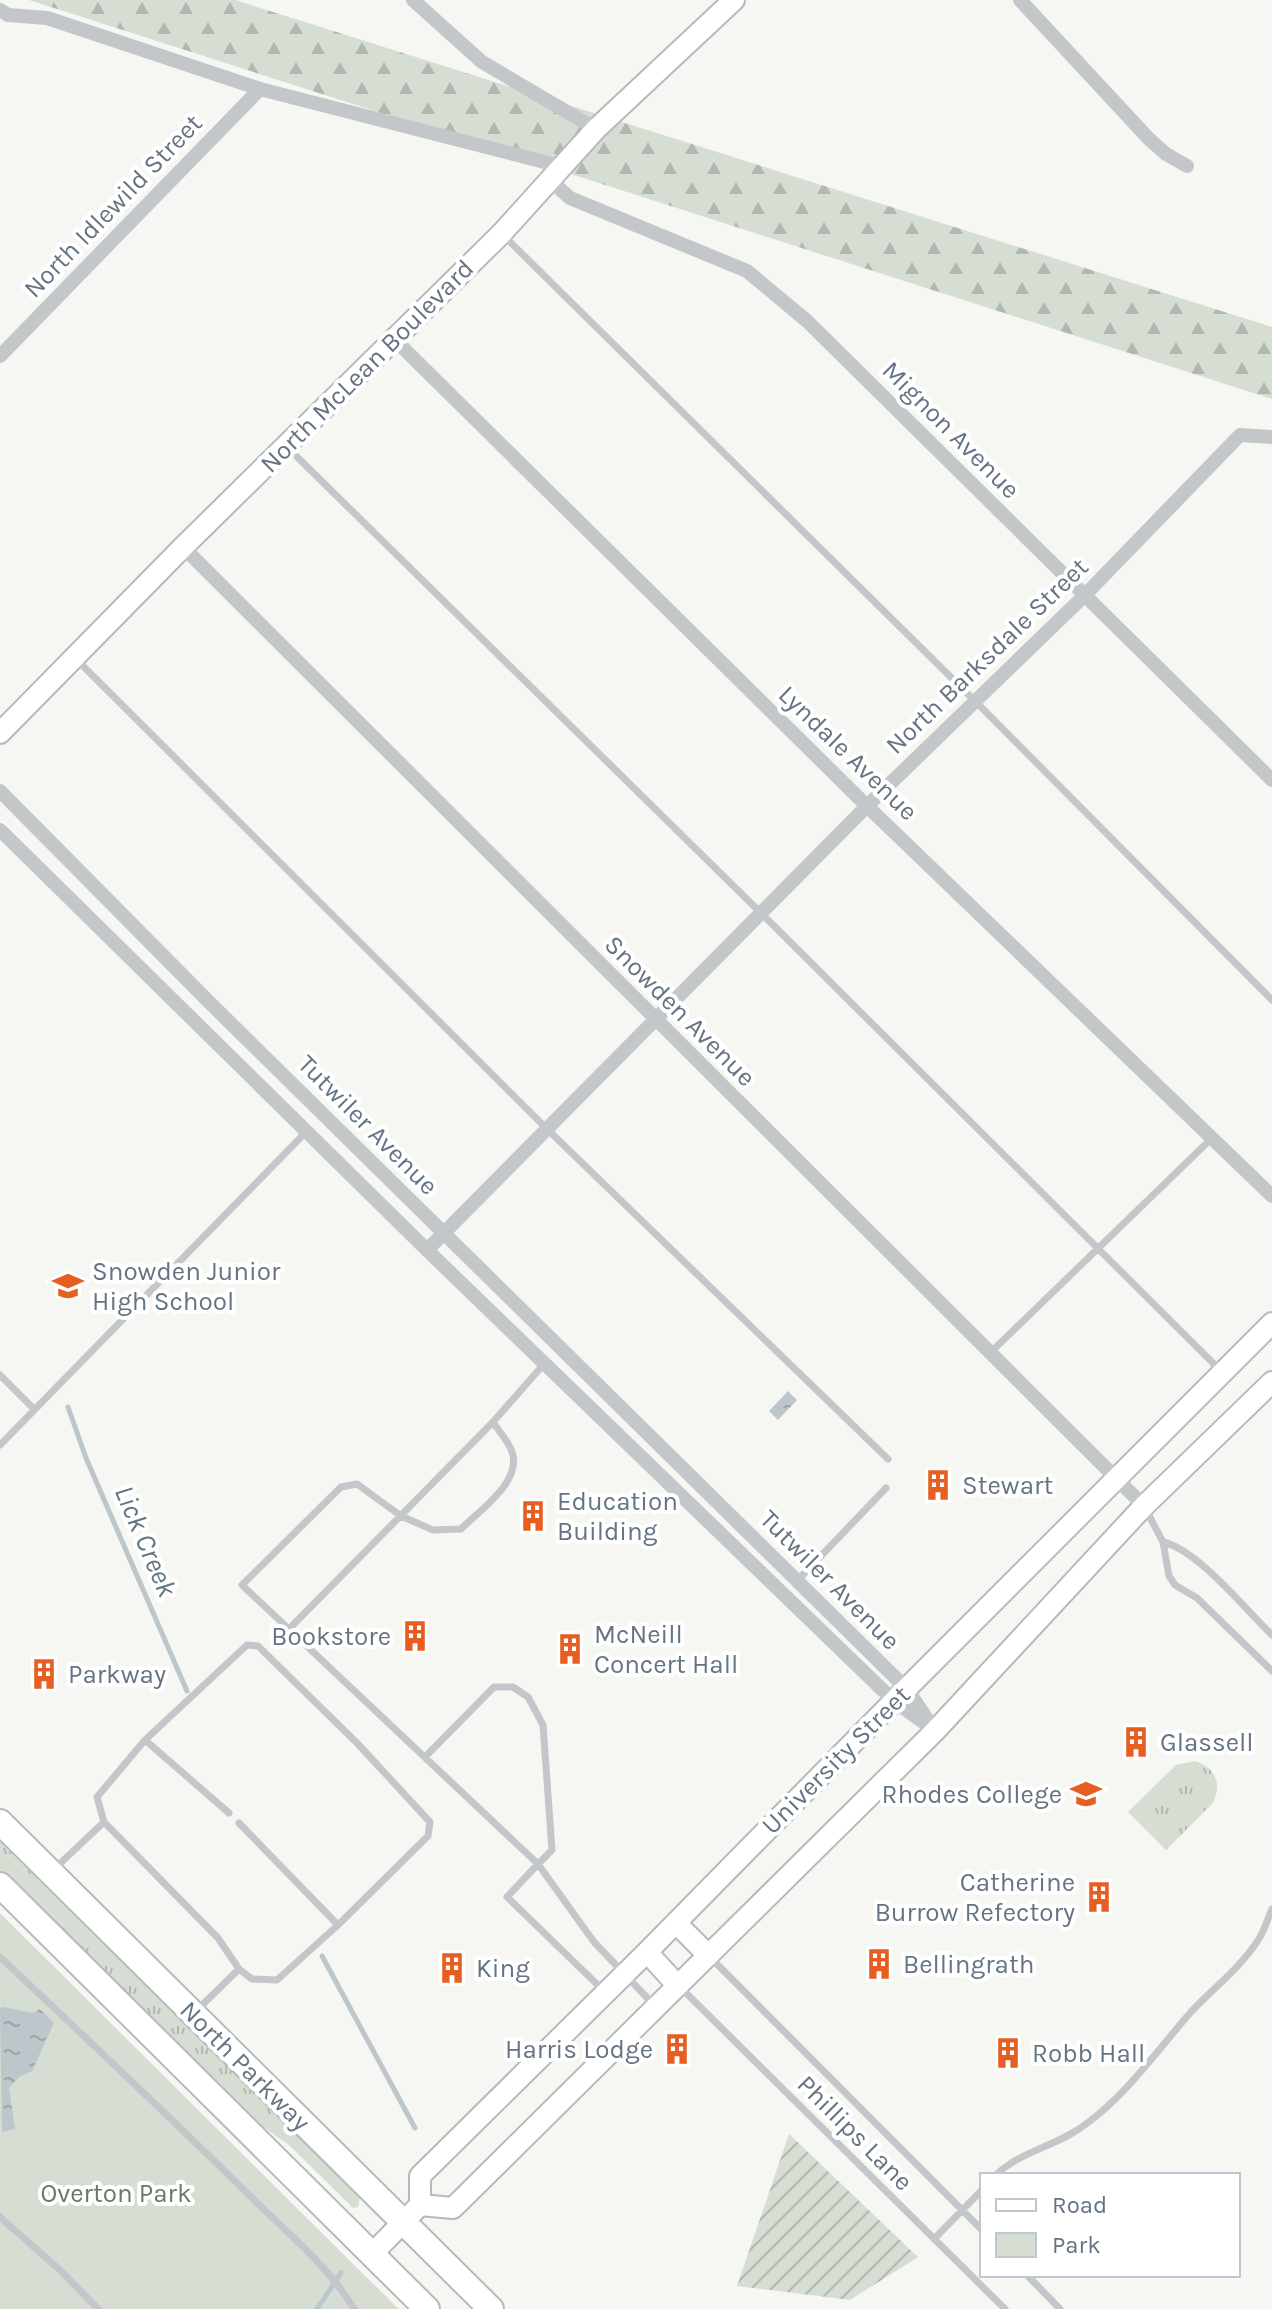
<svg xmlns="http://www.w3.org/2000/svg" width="1272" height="2309" font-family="Karla,sans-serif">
  <defs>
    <pattern id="grass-tufts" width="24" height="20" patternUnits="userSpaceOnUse" patternTransform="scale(2)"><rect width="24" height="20" fill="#d6ddd3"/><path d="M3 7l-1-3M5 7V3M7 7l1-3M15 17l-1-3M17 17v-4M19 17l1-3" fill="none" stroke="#b1b8b1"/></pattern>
    <pattern id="forest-firs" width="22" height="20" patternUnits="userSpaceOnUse" patternTransform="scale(2)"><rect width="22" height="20" fill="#d6ddd3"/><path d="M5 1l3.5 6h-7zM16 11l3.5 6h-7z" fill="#b1b8b1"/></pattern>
    <pattern id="garden-furrows" width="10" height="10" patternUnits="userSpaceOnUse" patternTransform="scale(2)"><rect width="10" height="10" fill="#d6ddd3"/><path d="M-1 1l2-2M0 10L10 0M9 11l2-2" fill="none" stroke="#b1b8b1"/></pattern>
    <pattern id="water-ripples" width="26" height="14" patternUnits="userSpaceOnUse" patternTransform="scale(2)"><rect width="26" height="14" fill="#bcc6cb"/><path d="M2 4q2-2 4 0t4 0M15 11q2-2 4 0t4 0" fill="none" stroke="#9ca5aa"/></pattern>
  </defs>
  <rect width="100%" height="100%" fill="#f6f6f2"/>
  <!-- grass -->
  <path fill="url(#grass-tufts)" d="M1195,1761C1216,1768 1222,1784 1213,1803L1166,1850L1128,1812L1176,1765Z
    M0,1842L360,2197L358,2207L353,2208L290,2146L248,2116L0,1872Z"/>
  <!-- forest -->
  <path fill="url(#forest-firs)" d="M29,0H235L1272,327V399Z"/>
  <!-- park -->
  <path fill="#d6ddd3" d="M0,1913L354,2265L399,2309H0Z"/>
  <!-- garden -->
  <path fill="url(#garden-furrows)" d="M789,2134L918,2257L850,2300L737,2286Z"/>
  <!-- water -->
  <path fill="url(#water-ripples)" d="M788,1391L797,1400L778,1420L769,1411Z
    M3,2007L33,2013L40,2009L54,2023L32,2071L19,2077L9,2088L15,2129L2,2132L0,2008Z"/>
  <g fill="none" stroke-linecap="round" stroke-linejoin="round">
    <!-- stream -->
    <path stroke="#bcc6cb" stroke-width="5" d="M68,1407L86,1458L187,1691
      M322,1956L415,2128
      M317,2309L341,2273"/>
    <defs>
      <path id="secondary" d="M0,733L183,547L501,234L596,129L734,0
        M676,1923L708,1955
        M647,1952L677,1985
        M420,2205L453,2208L935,1731L1144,1506L1272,1382
        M372,2254L420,2205V2176L647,1952L894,1701L1272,1323"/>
      <path id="primary" d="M0,1822L491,2309
        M0,1885L427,2309"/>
    </defs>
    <!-- secondary casing -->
    <use href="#secondary" stroke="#b5babf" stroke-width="24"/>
    <!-- primary casing -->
    <use href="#primary" stroke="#b6babe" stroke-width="28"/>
    <!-- service -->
    <path stroke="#c3c7ca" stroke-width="7" d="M503,235L975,701L1272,1000
      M287,447L761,913L1220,1370
      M76,659L547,1129L888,1459
      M990,1353L1212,1138
      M0,1375L34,1409
      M0,1445L306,1132
      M1145,1508L1163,1542L1169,1576L1175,1585L1197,1598L1272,1671
      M1163,1542C1198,1550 1245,1609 1272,1635
      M797,1581L886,1488
      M288,1630L493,1422L544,1364
      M425,1757L494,1687H513L528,1697L543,1725L552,1850L538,1864L242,1585L341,1487L357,1484L401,1516L433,1530L461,1529C480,1510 525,1480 511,1449C506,1439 499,1431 493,1422
      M104,1822L97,1797L145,1740L229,1813
      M239,1823L338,1925
      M52,1871L104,1822L218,1938L239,1969L252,1979L277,1980L338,1925L428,1836L430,1822L357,1743L258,1646L247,1645L145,1740
      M0,1957C83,2035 166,2113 247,2193C283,2229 328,2265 354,2309
      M710,1957L982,2230
      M679,1986L1005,2309
      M604,1991L507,1897L538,1864L594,1942L654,2005
      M195,2012L239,1969
      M996,2175C1022,2150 1058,2146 1086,2124C1127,2094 1157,2051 1190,2013C1213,1988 1242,1967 1260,1937C1265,1928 1268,1918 1272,1909
      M0,2217L61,2271L98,2309
      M934,2239L982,2190
      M1027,2275L1060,2309"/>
    <!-- minor -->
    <path stroke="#c3c7ca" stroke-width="14" d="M413,0L482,62L596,129
      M1020,0L1149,139L1166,154L1187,166
      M0,10L8,15L47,18L260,89L564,167
      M551,181L570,198L747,271L807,321L1272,780
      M395,340L867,806L1272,1196
      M0,356L260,89
      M183,547L1144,1506
      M0,791L209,1002L907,1689L935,1731
      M0,830L427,1250L894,1701L926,1724
      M427,1250L867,806L1084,596L1240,435L1272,437"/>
    <!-- secondary -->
    <use href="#secondary" stroke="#fff" stroke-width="20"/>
    <!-- primary -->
    <use href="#primary" stroke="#fff" stroke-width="24"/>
  </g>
  <!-- icons -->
  <defs>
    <symbol id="school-bare" viewBox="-9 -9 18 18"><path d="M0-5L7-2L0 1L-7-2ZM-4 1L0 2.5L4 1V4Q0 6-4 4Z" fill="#e65e22" stroke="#fff" stroke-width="2.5" paint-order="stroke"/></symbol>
    <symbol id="building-bare" viewBox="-9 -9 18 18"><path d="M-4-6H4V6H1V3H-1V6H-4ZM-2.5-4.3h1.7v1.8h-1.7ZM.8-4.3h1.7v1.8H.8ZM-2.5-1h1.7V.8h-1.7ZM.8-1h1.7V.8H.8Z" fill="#e65e22" stroke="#fff" stroke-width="2.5" paint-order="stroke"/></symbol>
    <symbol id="university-bare" viewBox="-9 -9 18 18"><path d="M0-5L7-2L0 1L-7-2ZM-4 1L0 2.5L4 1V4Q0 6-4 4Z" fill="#e65e22" stroke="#fff" stroke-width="2.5" paint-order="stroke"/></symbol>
  </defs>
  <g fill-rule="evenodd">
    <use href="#school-bare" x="46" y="1264" width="44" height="44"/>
    <use href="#building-bare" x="916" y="1463" width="44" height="44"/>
    <use href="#building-bare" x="511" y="1494" width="44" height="44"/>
    <use href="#building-bare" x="393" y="1614" width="44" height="44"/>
    <use href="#building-bare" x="548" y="1627" width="44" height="44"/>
    <use href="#building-bare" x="22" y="1652" width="44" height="44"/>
    <use href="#building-bare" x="1114" y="1720" width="44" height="44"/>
    <use href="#university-bare" x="1064" y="1772" width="44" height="44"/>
    <use href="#building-bare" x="1077" y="1875" width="44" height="44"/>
    <use href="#building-bare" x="857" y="1942" width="44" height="44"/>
    <use href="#building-bare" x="430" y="1946" width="44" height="44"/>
    <use href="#building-bare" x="655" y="2027" width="44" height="44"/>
    <use href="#building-bare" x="986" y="2031" width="44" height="44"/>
  </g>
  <g text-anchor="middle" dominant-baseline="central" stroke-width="8" stroke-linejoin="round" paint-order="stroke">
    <!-- street labels -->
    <g font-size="26" fill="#647484" stroke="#fff">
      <text transform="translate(113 206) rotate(-46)">North Idlewild Street</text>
      <text transform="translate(367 366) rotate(-45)">North McLean Boulevard</text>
      <text transform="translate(951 430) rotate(45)">Mignon Avenue</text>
      <text transform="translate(987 656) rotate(-44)">North Barksdale Street</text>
      <text transform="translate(848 753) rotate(44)">Lyndale Avenue</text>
      <text transform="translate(680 1011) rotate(45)">Snowden Avenue</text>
      <text transform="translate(368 1125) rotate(45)">Tutwiler Avenue</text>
      <text transform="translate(830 1580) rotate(45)">Tutwiler Avenue</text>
      <text transform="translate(836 1760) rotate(-45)">University Street</text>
      <text transform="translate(245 2066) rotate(45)">North Parkway</text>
      <text transform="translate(855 2133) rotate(45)">Phillips Lane</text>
    </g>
    <!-- poi labels -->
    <g font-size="26" fill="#647484" stroke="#fff" text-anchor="start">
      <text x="92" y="1271">Snowden Junior<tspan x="92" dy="30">High School</tspan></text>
      <text x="962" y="1485">Stewart</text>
      <text x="557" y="1501">Education<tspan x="557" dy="30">Building</tspan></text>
      <text x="594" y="1634">McNeill<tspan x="594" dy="30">Concert Hall</tspan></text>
      <text x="391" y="1636" text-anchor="end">Bookstore</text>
      <text x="68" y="1674">Parkway</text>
      <text x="1160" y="1742">Glassell</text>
      <text x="1062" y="1794" text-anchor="end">Rhodes College</text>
      <text x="1075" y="1882" text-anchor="end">Catherine<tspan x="1075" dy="30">Burrow Refectory</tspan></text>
      <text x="903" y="1964">Bellingrath</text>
      <text x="476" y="1968">King</text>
      <text x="653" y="2049" text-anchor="end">Harris Lodge</text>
      <text x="1032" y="2053">Robb Hall</text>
    </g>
    <!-- park labels -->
    <g font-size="26" fill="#667b63" stroke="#fff">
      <text x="116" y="2193">Overton Park</text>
    </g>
    <!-- water labels -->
    <g font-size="28" font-style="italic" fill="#607681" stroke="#fff">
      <text transform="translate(146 1541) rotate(67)">Lick Creek</text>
    </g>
  </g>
  <!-- legend -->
  <rect x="980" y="2173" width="260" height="104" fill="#ffffff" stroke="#c1c7ce" stroke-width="2"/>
  <rect x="996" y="2199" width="40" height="12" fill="#ffffff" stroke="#c1c7ce" stroke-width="2"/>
  <text x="1052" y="2213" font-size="24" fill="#647484">Road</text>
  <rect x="996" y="2233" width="40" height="24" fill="#d6ddd3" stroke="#c1c7ce" stroke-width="2"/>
  <text x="1052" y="2253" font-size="24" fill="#647484">Park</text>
</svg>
